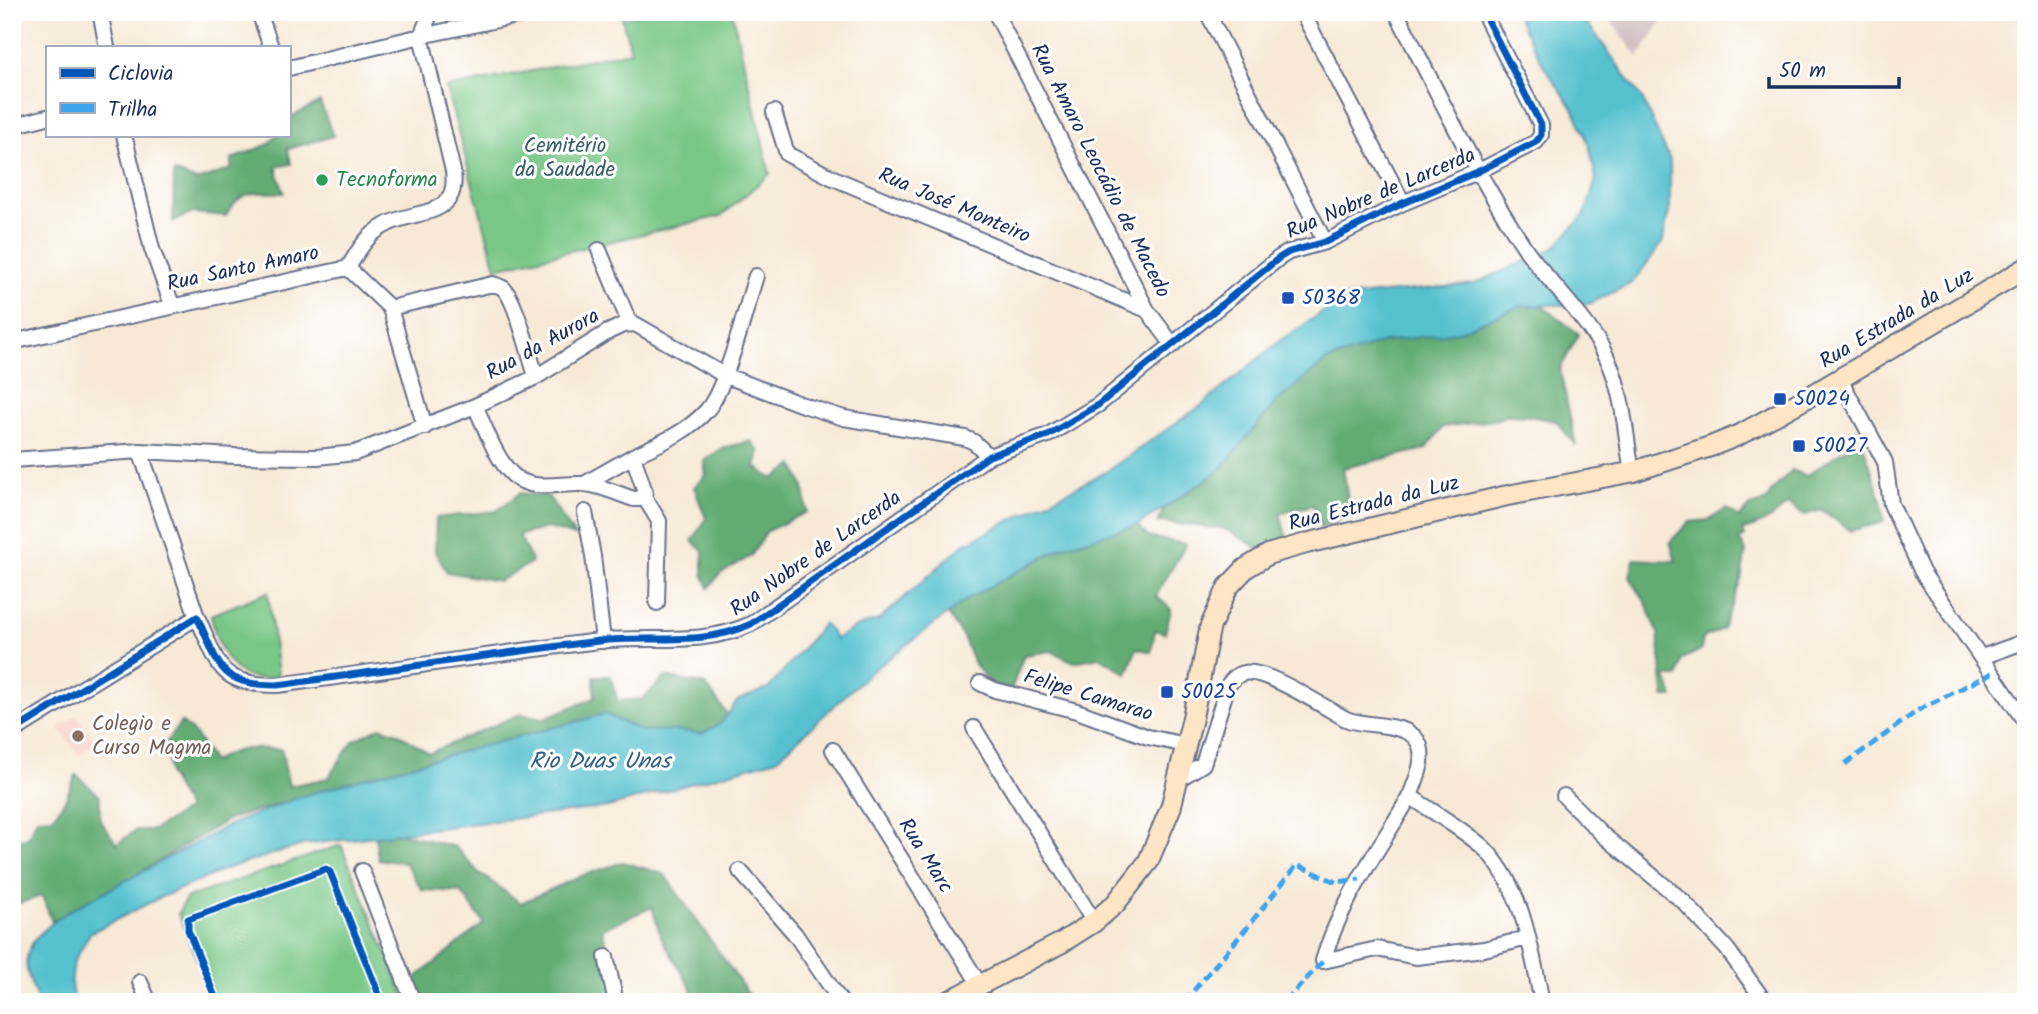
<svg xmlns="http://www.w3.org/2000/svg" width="2038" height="1014" font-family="Kalam,sans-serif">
  <rect width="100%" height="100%" fill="#fff"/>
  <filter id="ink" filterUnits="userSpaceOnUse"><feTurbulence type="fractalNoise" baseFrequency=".0143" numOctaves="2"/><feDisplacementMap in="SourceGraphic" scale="14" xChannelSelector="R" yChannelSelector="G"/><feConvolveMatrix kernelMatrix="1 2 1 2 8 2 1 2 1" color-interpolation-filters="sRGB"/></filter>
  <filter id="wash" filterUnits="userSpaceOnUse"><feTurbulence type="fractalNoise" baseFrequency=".00686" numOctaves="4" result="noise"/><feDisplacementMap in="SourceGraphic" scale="28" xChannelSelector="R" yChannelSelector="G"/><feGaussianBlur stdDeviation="1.57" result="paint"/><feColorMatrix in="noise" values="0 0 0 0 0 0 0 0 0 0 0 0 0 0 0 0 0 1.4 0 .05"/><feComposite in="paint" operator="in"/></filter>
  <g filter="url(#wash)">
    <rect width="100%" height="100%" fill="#f7e9d6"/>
    <!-- built -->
    <path fill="#f7d1c9" d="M77,715L96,743L79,756L59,728Z"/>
    <!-- industrial -->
    <path fill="#d2bfc1" d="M1605,12H1668L1638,57Z"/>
    <!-- green -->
    <path fill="#79c786" stroke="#4a7b72" stroke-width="2" d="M652,12H732L770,174L721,216L496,268L446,88L631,51L622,18Z
      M268,592L278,676C271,677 262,679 255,678C227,674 215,638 211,615Z
      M341,845L407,1002H215L178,914L186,898Z"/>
    <!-- forest -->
    <path fill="#62ac73" stroke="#3e6e68" stroke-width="2" d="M320,102L333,136L288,149L291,164L276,167L284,193C256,193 240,188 226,216L193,213L173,221L174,172L197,181L231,169L232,159L269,144L276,135H289V118Z
      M1520,306H1542L1579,334L1560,369L1576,446L1556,421L1528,416L1508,415L1494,420L1443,427L1426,449L1343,468L1350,513L1321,528L1313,505L1280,513L1287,539L1269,554L1225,529L1158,522L1164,508L1219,471L1276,402L1326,361L1384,342L1457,332Z
      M751,441L760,452L755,466L773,479L794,465L804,487L807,512L767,531L751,556L720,574L709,588L703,574V551L692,541L706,519L694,487L706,475L704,461L723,448Z
      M1862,441L1881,500L1884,522L1850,531L1822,510L1804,515L1788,504C1774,517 1761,526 1742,530L1745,536L1739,540L1746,551L1741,580L1722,629L1703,638L1701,650L1682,659L1678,677H1666L1673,697H1664L1658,633L1647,605L1630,577L1634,559L1676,561L1670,542L1689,522L1709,520L1726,509L1740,518L1750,506L1767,501L1771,492L1792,470L1806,476L1840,452Z
      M520,493L548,496L575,536L548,528L519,535L532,562L499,581L447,572L435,552L436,518L496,511Z
      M1138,525L1148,537L1186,544L1156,596L1171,609L1165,633L1155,630L1151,652L1137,648L1127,674L1100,657L1074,662L1051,651L1024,655L1011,690L990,683L974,664L963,637L948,614L967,599L1064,546Z
      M594,676H610L618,701L642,699L666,677L706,685L727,714L721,723L702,734L680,731L641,732L605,714L378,774L227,820L119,885L69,911L52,922L42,896L20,903L12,888V842L28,837L37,818L53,817L65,800L76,775L100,796V820L117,844L136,830H153L188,809L169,775L167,741L181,722L194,733L213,762C237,746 253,748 281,749L289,786L328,778L353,741L380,727L398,733L429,753L520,714L544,718L595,698Z
      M400,833L455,847L479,873L521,903L578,877L623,862L664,874L754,1002H693L691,988L661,937L652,907L602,929L621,1002H418L412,981L484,923L461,892L422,890L405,863L378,859L375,836Z"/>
    <!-- water -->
    <path fill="#55c1cf" stroke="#387896" stroke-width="2" d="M1515,12H1579L1642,98L1670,160V207L1662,244L1632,283L1589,304L1520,306L1457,332L1384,342L1326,361L1276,402L1219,471L1138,525L1064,546L967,599L867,675L777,759L608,807L303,845L231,867L157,899L90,933L74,961L71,985L74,1002H38C35,992 29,981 27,970C22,943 49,924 69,911L231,824L302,796L378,774L605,714L641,731H680L702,734L721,723L738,700L769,688L824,623L836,639L856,627L879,620L964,544L1104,473L1202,405L1282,339L1346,297L1474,284L1554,248L1585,214L1596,179L1589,145L1574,110L1545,68Z"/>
  </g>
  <g filter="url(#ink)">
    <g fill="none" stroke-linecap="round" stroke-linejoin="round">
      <defs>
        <path id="street" d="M100,12L107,47
          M259,12L271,47
          M995,12L1147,310L1173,345
          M1207,12L1325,242
          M1302,12L1403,203
          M1396,12C1438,92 1476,176 1527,251C1553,288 1595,325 1611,367C1624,400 1626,438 1632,472
          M289,68L421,36L535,12
          M774,112L787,154L831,177L1147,310
          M12,126L47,117
          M124,135L152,249L172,305
          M599,250L630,324
          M348,268L390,308
          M390,308L493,284C497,285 500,286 503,288C515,298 531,359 536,377
          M390,308L425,427
          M12,342L348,268C358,251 366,236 384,226C412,208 460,221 453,171L421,36L431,12
          M1840,379L1885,462L1891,504L1922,572L2026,723
          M475,406C486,428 495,459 514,476C533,492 559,483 582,484C598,484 618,494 634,499H640L645,492L633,456L584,484
          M140,451L197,617
          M633,456C659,444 688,432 707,410C726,389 746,307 756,276
          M12,460L140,451L235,456L317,457L355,453L475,406L536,377L608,332L623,325L635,324L724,375L800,404L844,418L965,438L974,442L989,456
          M643,495L659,521L657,603
          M585,512L593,556L603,641
          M1982,657L2026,641
          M980,683L995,690L1077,711L1148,737L1186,745
          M974,728L1094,922
          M12,732L197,617C220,665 217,685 277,685C384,671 491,654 599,641C651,635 702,647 751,624L989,456L1048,435L1098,405L1279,258L1289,252L1325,242L1403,203L1479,171L1536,142L1541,135V125L1483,12
          M833,750L980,985
          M1177,780L1203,764L1228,685C1233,679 1237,674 1244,673C1266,668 1325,708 1346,719C1364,727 1405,722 1417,740C1428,756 1416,780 1410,796C1431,811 1469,833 1486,850C1524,891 1531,950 1542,1002
          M1410,796C1379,850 1340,901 1323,961L1377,949L1416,957L1484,949L1528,938
          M1564,796L1603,835L1684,902L1727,949L1765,1002
          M362,871L413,1002
          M740,871L795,934L841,1002
          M606,957L616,1002
          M140,982L149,1002"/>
        <path id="secondary" d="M947,1002L1061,943L1094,922L1115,904L1148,862L1171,807L1192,720L1210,627L1228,587L1246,568L1269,554L1308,543L1505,496L1632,472L1712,446L1739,435L1814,394L2026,268"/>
      </defs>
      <!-- street casing -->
      <use href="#street" stroke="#687088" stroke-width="18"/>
      <!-- secondary casing -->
      <use href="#secondary" stroke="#687088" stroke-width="23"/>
      <!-- street -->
      <use href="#street" stroke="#fff" stroke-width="14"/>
      <!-- secondary -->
      <use href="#secondary" stroke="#fde5c5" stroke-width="19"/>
      <!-- quiet -->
      <path stroke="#3da3ed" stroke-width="5" stroke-dasharray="10 5" stroke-linecap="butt" d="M1845,764L1920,709L1992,673
        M1184,1002L1245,930L1297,865L1336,882L1360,879
        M1285,1002L1323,961"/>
      <defs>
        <path id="cycleway" d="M12,732L197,617C220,665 217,685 277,685C384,671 491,654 599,641C651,635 702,647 751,624L989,456L1048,435L1098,405L1279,258L1289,252L1325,242L1403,203L1479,171L1536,142L1541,135V125L1483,12
          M217,1002L188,930V919L326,869L330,872L382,1002"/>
      </defs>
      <!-- cycleway casing -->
      <use href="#cycleway" stroke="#fff" stroke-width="11"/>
      <!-- cycleway -->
      <use href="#cycleway" stroke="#0057b8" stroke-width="7"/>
    </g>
  </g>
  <!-- markers -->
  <circle fill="#2e9e5b" stroke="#fff" stroke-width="2.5" cx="322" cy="180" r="7"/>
  <g fill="#1a4fb4" stroke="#fff" stroke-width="2.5">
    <rect x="1281" y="291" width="14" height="14" rx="3.5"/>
    <rect x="1773" y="392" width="14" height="14" rx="3.5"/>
    <rect x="1792" y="439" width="14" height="14" rx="3.5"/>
    <rect x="1160" y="685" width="14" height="14" rx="3.5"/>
  </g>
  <circle fill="#8d6e63" stroke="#fff" stroke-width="2.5" cx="78" cy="736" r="7"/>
  <g text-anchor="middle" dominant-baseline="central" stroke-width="6" stroke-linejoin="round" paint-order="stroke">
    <!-- park labels -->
    <g font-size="21" fill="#375d6a" stroke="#fff">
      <text x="565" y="146">Cemitério<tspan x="565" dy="24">da Saudade</tspan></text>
    </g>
    <!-- street labels -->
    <g font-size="21" fill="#1b2f5e" stroke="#fff">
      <text transform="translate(1100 171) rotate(63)">Rua Amaro Leocádio de Macedo</text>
      <text transform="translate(1381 194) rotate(-23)">Rua Nobre de Larcerda</text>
      <text transform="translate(954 206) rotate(23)">Rua José Monteiro</text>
      <text transform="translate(243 269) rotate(-12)">Rua Santo Amaro</text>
      <text transform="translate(1897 319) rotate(-31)">Rua Estrada da Luz</text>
      <text transform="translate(543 345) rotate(-29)">Rua da Aurora</text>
      <text transform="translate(1374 504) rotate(-14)">Rua Estrada da Luz</text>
      <text transform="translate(816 554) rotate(-35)">Rua Nobre de Larcerda</text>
      <text transform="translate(1088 696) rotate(17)">Felipe Camarao</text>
      <text transform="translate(925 856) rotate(58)">Rua Marc</text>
    </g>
    <!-- leisure labels -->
    <g font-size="21" fill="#27864d" stroke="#fff" text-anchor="start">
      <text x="336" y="180">Tecnoforma</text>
    </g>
    <!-- transit labels -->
    <g font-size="21" fill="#164399" stroke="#fff" text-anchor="start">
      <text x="1302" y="298">50368</text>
      <text x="1794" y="399">50024</text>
      <text x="1813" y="446">50027</text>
      <text x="1181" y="692">50025</text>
    </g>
    <!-- education labels -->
    <g font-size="21" fill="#785e54" stroke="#fff" text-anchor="start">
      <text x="92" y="724">Colegio e<tspan x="92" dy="24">Curso Magma</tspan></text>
    </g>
    <!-- water labels -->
    <g font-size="23" font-style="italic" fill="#2f6286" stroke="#fff">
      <text x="600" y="762">Rio Duas Unas</text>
    </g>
  </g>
  <!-- margin -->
  <rect width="2038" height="1014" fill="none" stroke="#fff" stroke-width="42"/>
  <!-- legend -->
  <rect x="46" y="46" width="245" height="91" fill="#ffffff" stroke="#a4acbf" stroke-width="2"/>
  <rect x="60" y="68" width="35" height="10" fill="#0057b8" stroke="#a4acbf" stroke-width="2"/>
  <text x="108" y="80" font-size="21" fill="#1b2f5e">Ciclovia</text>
  <rect x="60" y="103" width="35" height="10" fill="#3da3ed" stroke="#a4acbf" stroke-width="2"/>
  <text x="108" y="116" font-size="21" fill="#1b2f5e">Trilha</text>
  <!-- scale -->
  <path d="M1769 77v10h130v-10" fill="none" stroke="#1b2f5e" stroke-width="3.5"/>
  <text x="1779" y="77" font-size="21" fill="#1b2f5e" stroke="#ffffff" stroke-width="5" paint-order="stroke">50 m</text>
</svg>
